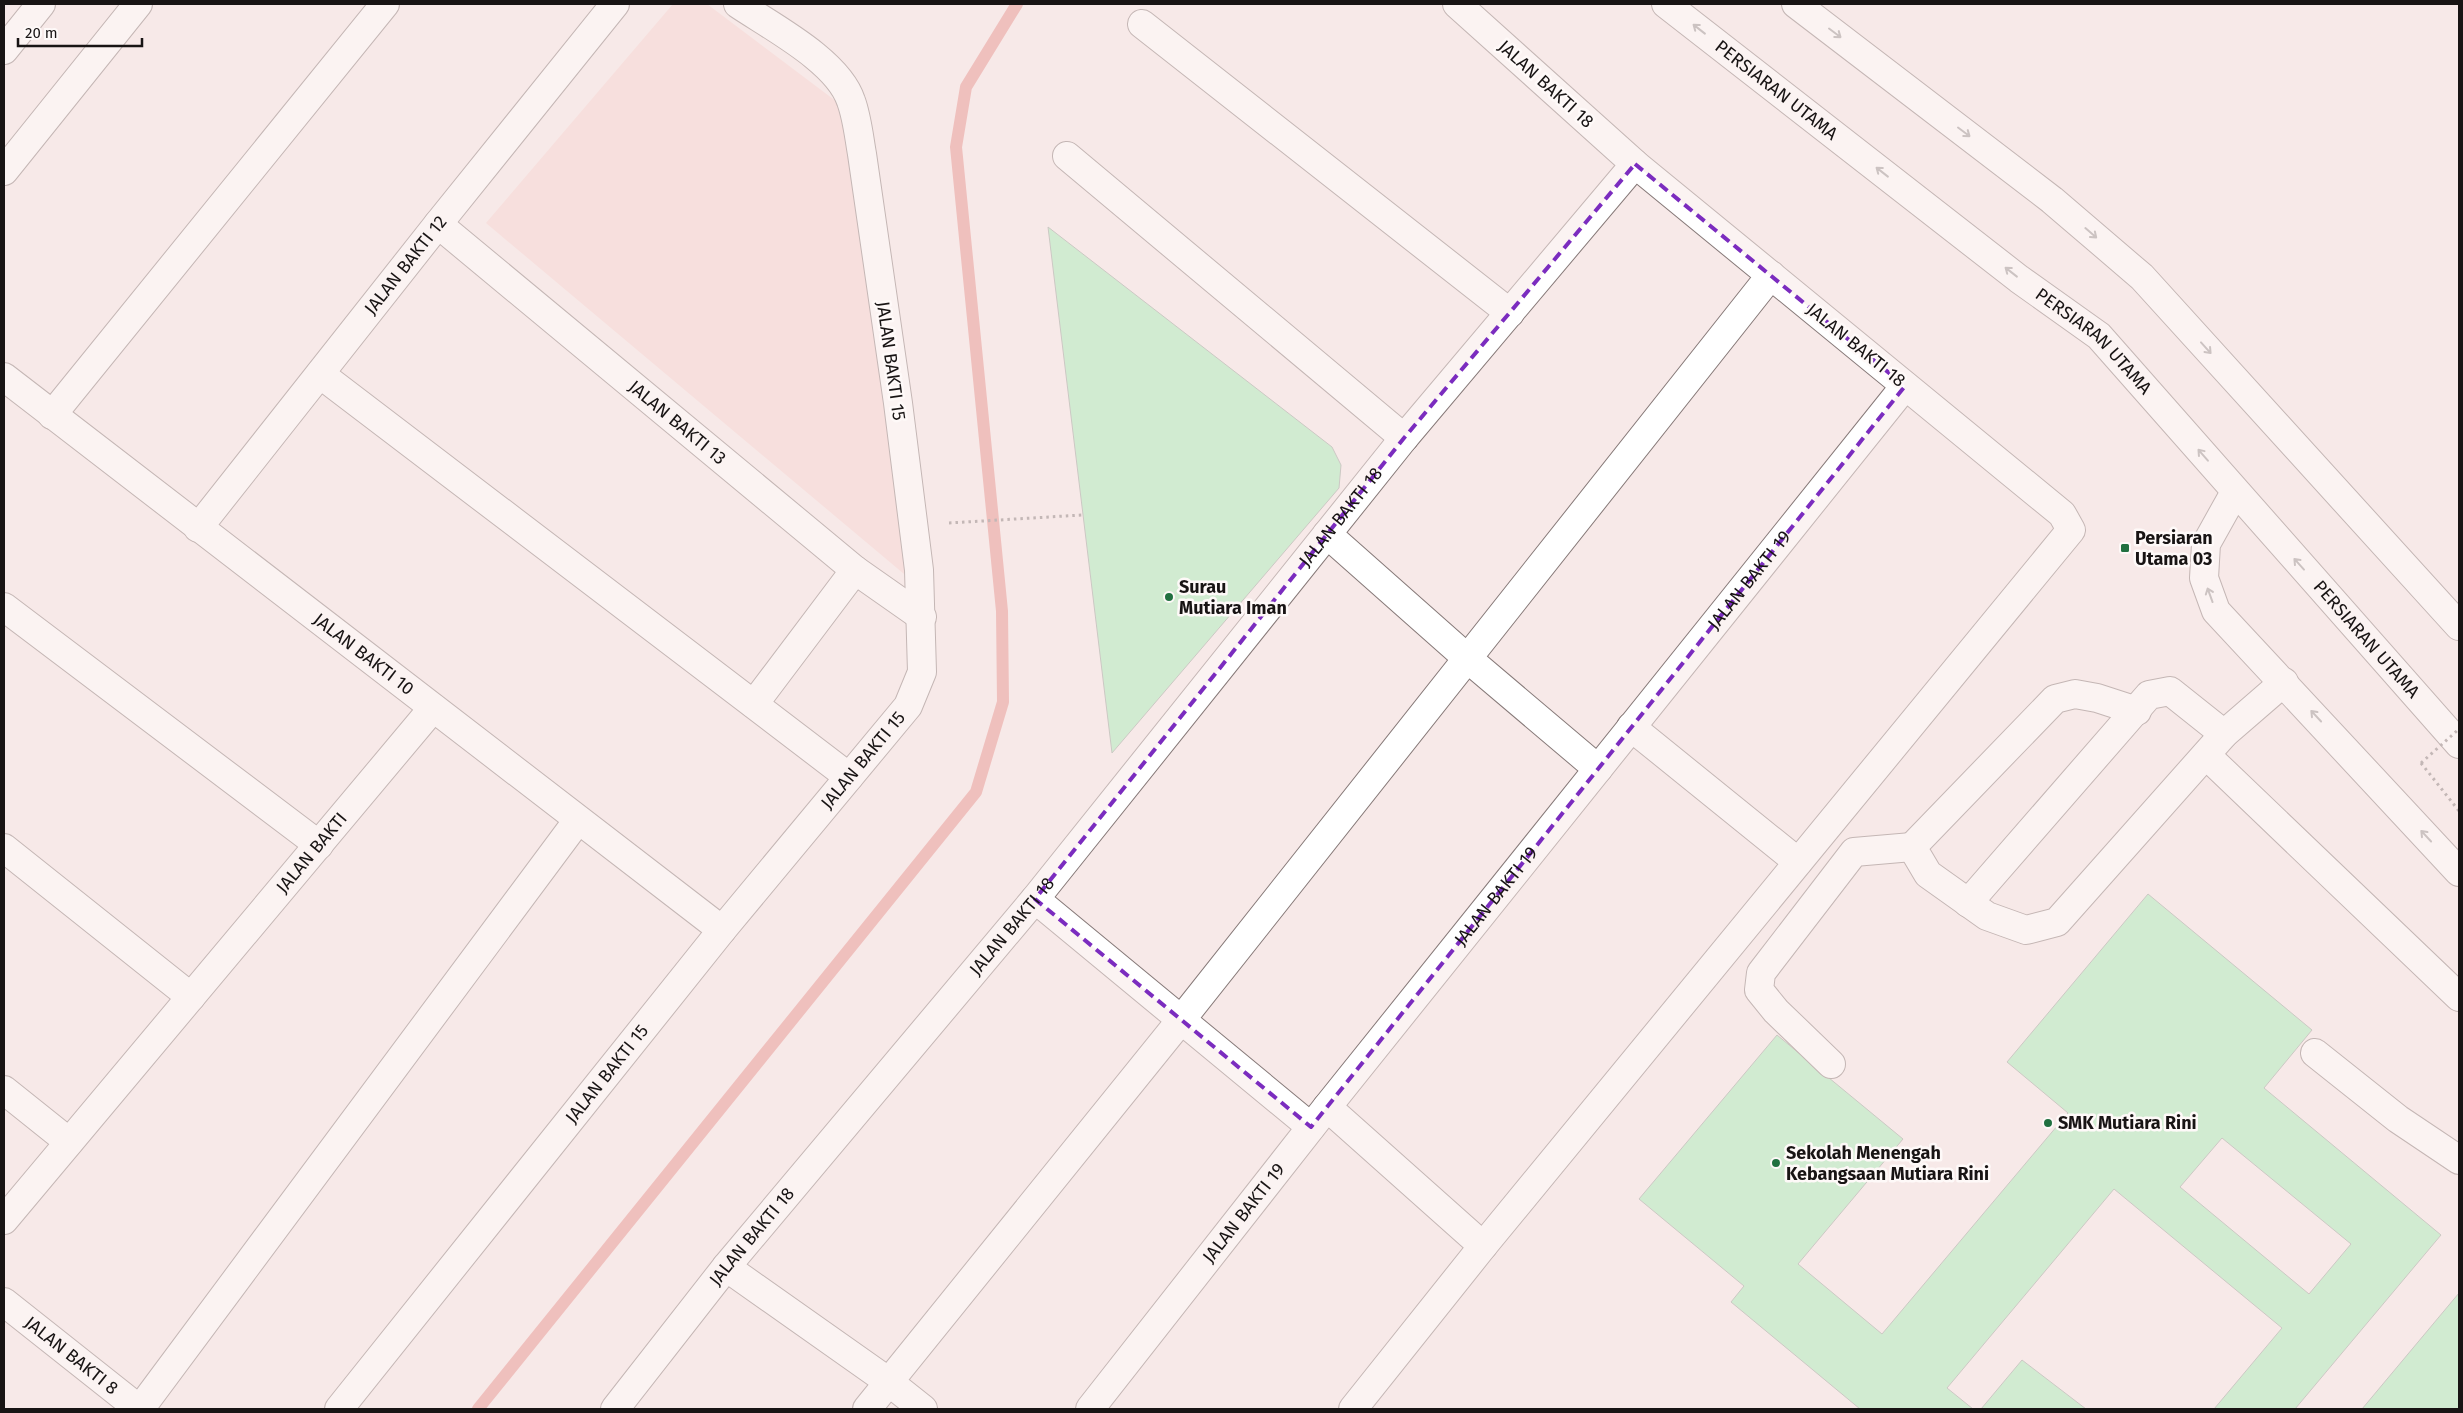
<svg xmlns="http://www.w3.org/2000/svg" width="2463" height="1413" font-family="'Fira Sans',sans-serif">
  <rect width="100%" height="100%" fill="#f7e9e8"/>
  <!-- green -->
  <path fill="#f5d2d0" d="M673,4H707L841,105L916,584L486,223Z"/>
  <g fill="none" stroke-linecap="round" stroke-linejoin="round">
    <!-- stream -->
    <path stroke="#e48e8b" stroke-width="12" d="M478,1409L976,792L1003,702L1002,611L956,147L966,87L1017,4"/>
  </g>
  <!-- building -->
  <path fill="#a2edb7" stroke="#96a098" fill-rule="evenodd" d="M1048,227L1332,447L1341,465L1339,488L1112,753Z
    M2148,894L2312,1030L2264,1088L2441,1235L2295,1409H2214L2282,1328L2114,1189L1947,1388L1973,1409H1860L1731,1302L1744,1286L1639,1199L1777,1035L1903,1139L1798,1264L1882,1334L2068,1113L2007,1062ZM2222,1138L2351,1244L2309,1294L2180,1187Z
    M2459,1293V1409H2362Z
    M2022,1360L2086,1409H1981Z"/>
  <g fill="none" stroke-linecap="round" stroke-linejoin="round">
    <defs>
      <g id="minor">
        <path id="s1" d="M1666,4L2019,279L2099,336L2459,744"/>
        <path d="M1796,4L2052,200L2142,277L2459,626"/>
        <path d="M1142,24L1510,313"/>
        <path d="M4,50L41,4"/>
        <path d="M1067,156L1404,438"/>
        <path d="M4,171L138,4"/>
        <path id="s2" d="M438,224L855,570L922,617"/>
        <path d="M320,374L849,777"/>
        <path id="s3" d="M4,377L722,930"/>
        <path d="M52,415L385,4"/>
        <path d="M2235,492L2206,544L2204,578L2216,611L2459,872"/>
        <path id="s4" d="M198,528L438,224L615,4"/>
        <path d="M1327,534L1467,658L1598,769"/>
        <path d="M4,607L319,845"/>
        <path d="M754,704L855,570"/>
        <path d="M2137,711L2097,698L2075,694L2055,699L1912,847L1928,874L1987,916L2026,930L2057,922L2224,734L2284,682"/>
        <path d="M1631,727L1798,862"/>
        <path d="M2206,755L2459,997"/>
        <path d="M4,848L191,997"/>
        <path d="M1035,899L1311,1127"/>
        <path d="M1968,903L2149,695L2170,691L2224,734"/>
        <path d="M2315,1053L2398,1119L2459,1160"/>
        <path d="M1831,1064L1776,1011L1759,990L1761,973L1854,852L1912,847"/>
        <path d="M4,1090L69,1142"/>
        <path d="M1327,1107L1483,1246"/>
        <path id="s5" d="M4,1220L433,708"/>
        <path d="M726,1267L889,1382L923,1409"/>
        <path id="s6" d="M4,1302L139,1409"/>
        <path d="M140,1409L578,820"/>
        <path id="s7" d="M339,1409L722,930L908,706L922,672L919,570L898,403L862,154C859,137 857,117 851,101C838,61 772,27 738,4"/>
        <path id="s8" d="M615,1409L726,1267L1035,899L1404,438L1635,164"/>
        <path d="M867,1409L1181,1020L1771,275"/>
        <path id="s9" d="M1090,1409L1327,1107L1905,386"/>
        <path d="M1353,1409L1483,1246L2071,530L2062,514L1635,164L1457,4"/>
      </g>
    </defs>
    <!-- minor casing -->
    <use href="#minor" stroke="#867978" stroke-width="30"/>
    <!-- path -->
    <path stroke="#837a7a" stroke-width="3" stroke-dasharray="2.5 4" stroke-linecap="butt" d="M949,523L1082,515
      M2421,763L2459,811"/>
    <!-- minor -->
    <use href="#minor" stroke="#fff" stroke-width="28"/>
    <!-- path-bridge -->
    <path stroke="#837a7a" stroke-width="3" stroke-dasharray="2.5 4" stroke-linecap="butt" d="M2421,763L2459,729"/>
  </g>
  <!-- one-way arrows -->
  <defs><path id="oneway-shaft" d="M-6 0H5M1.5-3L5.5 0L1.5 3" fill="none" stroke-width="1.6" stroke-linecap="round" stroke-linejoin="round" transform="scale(1.25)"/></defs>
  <g stroke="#979595">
    <use href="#oneway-shaft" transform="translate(1699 29) rotate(-142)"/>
    <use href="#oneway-shaft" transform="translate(1835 33) rotate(37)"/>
    <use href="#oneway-shaft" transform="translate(1964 132) rotate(37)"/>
    <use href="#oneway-shaft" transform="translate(1882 172) rotate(-142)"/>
    <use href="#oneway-shaft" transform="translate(2091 233) rotate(41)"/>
    <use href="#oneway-shaft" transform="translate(2011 272) rotate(-142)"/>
    <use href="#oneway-shaft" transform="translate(2206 348) rotate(48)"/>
    <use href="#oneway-shaft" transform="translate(2203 455) rotate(-131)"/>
    <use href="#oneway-shaft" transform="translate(2299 564) rotate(-132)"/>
    <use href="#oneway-shaft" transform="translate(2210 595) rotate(-110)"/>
    <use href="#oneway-shaft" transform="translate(2316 716) rotate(-133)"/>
    <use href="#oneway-shaft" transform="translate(2426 836) rotate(-133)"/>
  </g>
  <!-- marked area -->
  <path d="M0 0H2463V1413H0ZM1635,164L1905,386L1311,1127L1035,899L1404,438Z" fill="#f7e9e8" fill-opacity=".55" fill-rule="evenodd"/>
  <path fill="none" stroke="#7b2cbf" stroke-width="4" stroke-dasharray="10 6" stroke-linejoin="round" d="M1635,164L1905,386L1311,1127L1035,899L1404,438Z"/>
  <!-- markers -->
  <g fill="#217040" stroke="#fef9f8" stroke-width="2">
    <rect x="2120" y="543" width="10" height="10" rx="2.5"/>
    <circle cx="1169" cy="597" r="5"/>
    <circle cx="2048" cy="1123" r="5"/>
    <circle cx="1776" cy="1163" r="5"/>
  </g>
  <g text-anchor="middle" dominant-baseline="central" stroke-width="5" stroke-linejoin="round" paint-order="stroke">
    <!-- street labels -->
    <g font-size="18" fill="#181414" stroke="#fef9f8">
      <text transform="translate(1546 84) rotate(42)">JALAN BAKTI 18</text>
      <text stroke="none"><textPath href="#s1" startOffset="140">PERSIARAN UTAMA</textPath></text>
      <text stroke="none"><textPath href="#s4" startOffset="335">JALAN BAKTI 12</textPath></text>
      <text stroke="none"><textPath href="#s1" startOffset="545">PERSIARAN UTAMA</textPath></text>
      <text transform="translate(1856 345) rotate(39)">JALAN BAKTI 18</text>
      <text transform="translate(891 361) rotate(82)">JALAN BAKTI 15</text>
      <text stroke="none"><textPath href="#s2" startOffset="311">JALAN BAKTI 13</textPath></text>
      <text stroke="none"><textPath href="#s8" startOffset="1150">JALAN BAKTI 18</textPath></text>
      <text stroke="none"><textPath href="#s9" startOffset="1059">JALAN BAKTI 19</textPath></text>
      <text stroke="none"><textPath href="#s1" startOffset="950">PERSIARAN UTAMA</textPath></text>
      <text stroke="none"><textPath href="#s3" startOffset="454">JALAN BAKTI 10</textPath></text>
      <text stroke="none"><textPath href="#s7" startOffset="834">JALAN BAKTI 15</textPath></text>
      <text stroke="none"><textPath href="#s5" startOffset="479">JALAN BAKTI</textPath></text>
      <text stroke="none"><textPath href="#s9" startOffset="654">JALAN BAKTI 19</textPath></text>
      <text stroke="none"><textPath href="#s8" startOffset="625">JALAN BAKTI 18</textPath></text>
      <text stroke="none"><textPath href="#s7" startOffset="429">JALAN BAKTI 15</textPath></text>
      <text stroke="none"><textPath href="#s9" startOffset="249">JALAN BAKTI 19</textPath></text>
      <text stroke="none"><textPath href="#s8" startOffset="220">JALAN BAKTI 18</textPath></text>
      <text stroke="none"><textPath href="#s6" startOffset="86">JALAN BAKTI 8</textPath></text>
    </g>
    <!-- poi labels -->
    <g font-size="18" font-weight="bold" fill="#181414" stroke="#fef9f8" text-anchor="start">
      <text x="2135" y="538">Persiaran<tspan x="2135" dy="21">Utama 03</tspan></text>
      <text x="1179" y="587">Surau<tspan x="1179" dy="21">Mutiara Iman</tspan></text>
      <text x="2058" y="1123">SMK Mutiara Rini</text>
      <text x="1786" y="1153">Sekolah Menengah<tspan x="1786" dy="21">Kebangsaan Mutiara Rini</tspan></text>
    </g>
  </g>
  <!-- border -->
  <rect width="2463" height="1413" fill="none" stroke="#181414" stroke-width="10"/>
  <!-- scale -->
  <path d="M18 38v8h124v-8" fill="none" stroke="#181414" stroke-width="2.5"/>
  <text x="25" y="38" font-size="15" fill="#181414" stroke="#fef9f8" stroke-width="4" paint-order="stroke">20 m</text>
</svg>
